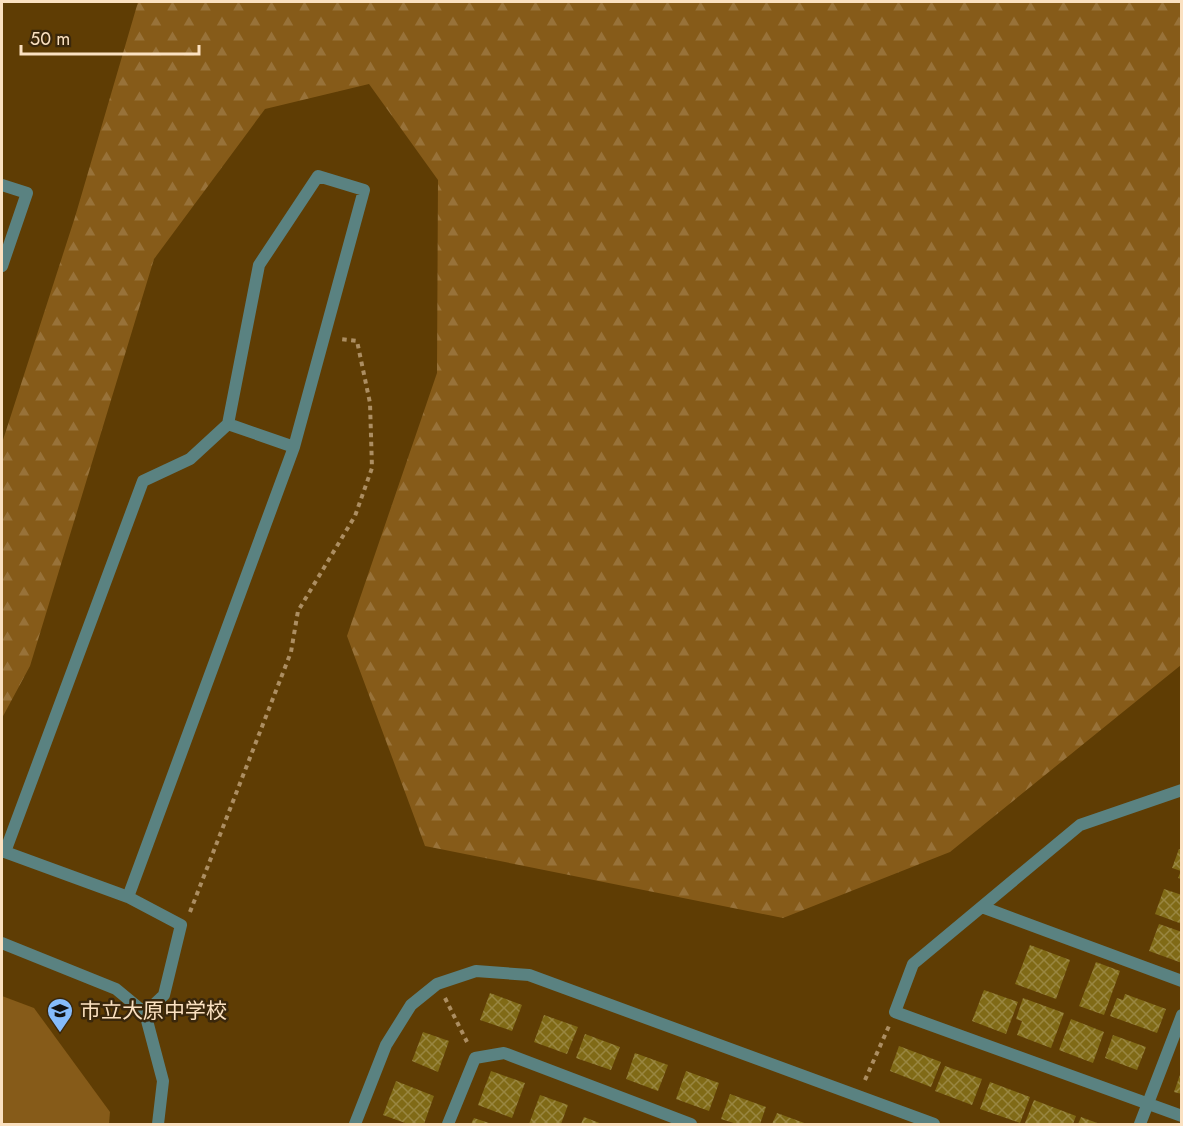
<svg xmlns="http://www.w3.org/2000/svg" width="1183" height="1126" font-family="Jost,'Noto Sans JP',sans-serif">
  <defs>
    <pattern id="forest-firs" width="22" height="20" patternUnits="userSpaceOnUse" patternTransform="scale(1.5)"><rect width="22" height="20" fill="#865b19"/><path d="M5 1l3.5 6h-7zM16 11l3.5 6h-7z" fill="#987239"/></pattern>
    <pattern id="building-cross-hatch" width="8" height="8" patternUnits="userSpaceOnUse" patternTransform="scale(1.5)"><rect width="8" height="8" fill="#806a16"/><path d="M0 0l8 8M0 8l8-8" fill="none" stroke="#998641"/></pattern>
  </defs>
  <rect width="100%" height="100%" fill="#5f3d04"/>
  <!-- forest -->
  <path fill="url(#forest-firs)" d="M138,2H1181V665L950,852L783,918L425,846L347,636L437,373L438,180L369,84L265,109L154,259L30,666L2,718V443L75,217Z"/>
  <!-- pitch -->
  <path fill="#865b19" d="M2,996L34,1008L110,1112L109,1124H2Z"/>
  <!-- building -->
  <path fill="url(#building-cross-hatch)" d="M1179,849L1182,850V879L1178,878L1181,871L1172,868Z
    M1164,889L1182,895V924L1155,914Z
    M1159,924L1182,932V963L1149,951Z
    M1030,945L1070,960L1056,999L1015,984Z
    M1096,962L1120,971L1104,1015L1079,1006Z
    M984,990L1018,1002L1006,1034L972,1021Z
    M490,993L522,1005L512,1031L480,1020Z
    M1125,994L1166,1009L1157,1033L1110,1016L1117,998L1123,1000Z
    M1023,998L1064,1013L1051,1048L1017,1035L1022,1021L1016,1019Z
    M544,1015L578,1027L567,1054L534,1042Z
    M1071,1019L1104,1032L1093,1063L1059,1050Z
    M423,1032L449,1041L438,1072L412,1061Z
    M585,1034L620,1047L611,1070L576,1058Z
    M1113,1035L1146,1047L1137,1070L1105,1058Z
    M899,1046L941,1062L931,1087L890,1071Z
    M635,1053L668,1065L658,1091L626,1079Z
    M945,1066L982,1079L972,1105L935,1091Z
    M491,1071L525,1083L512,1118L478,1105Z
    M686,1071L719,1083L709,1111L676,1099Z
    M1181,1072H1182V1094L1174,1092Z
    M396,1081L434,1096L424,1124H408L383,1115Z
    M990,1082L1030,1097L1020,1123L980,1109Z
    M730,1094L766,1107L760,1124H737L721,1119Z
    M540,1095L568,1105L561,1124H529Z
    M1034,1100L1076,1116L1073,1124H1028L1025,1123Z
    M777,1113L807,1124H772Z
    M584,1117L602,1124H581Z
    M1081,1117L1100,1124H1078Z
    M474,1118L492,1124H471Z"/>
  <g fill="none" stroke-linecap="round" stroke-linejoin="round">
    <!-- path -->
    <path stroke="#ac8e62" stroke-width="4" stroke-dasharray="4.5 4.5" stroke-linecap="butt" d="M190,912L291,652L298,611L355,516L372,468L370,403L357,341L340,339
      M445,998L467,1042
      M865,1080L889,1026"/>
    <!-- minor -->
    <path stroke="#5a8281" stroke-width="12" d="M2,185L27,193L2,266
      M228,424L294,447
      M1182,790L1080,825L913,964L895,1012L1182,1116
      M2,852H5L143,481L190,459L228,424L259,265L318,176L364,190L294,447L128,897
      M5,852L128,897L181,925L164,995L145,1013
      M982,907L1182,981
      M448,1124L475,1058L504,1053L691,1124
      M1140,1124L1182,1015"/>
    <!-- tertiary -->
    <path stroke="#5a8281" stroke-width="12" d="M2,943L116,989L145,1013L163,1081L158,1124
      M355,1124L386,1045L411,1005L437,984L476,971L529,975L934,1124"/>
  </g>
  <!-- icons -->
  <defs>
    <symbol id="school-pin" viewBox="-11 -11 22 30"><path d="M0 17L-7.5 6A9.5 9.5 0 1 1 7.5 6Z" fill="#85bbfb" stroke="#3a270b"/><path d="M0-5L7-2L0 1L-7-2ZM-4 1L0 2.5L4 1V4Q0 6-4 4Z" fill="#111"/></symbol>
  </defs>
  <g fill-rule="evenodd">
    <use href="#school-pin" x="45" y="996" width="30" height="40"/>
  </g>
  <g text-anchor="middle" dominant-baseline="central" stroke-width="5" stroke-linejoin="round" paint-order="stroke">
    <!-- poi labels -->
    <g font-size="21" fill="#fbe1c1" stroke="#3a270b" text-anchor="start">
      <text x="80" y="1011">市立大原中学校</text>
    </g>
  </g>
  <!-- border -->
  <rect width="1183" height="1126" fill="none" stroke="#fbe1c1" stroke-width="6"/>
  <!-- scale -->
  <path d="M21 45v9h178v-9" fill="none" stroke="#fbe1c1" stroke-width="3"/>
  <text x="30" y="45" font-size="18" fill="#fbe1c1" stroke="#3a270b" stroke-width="4.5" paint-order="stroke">50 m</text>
</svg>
